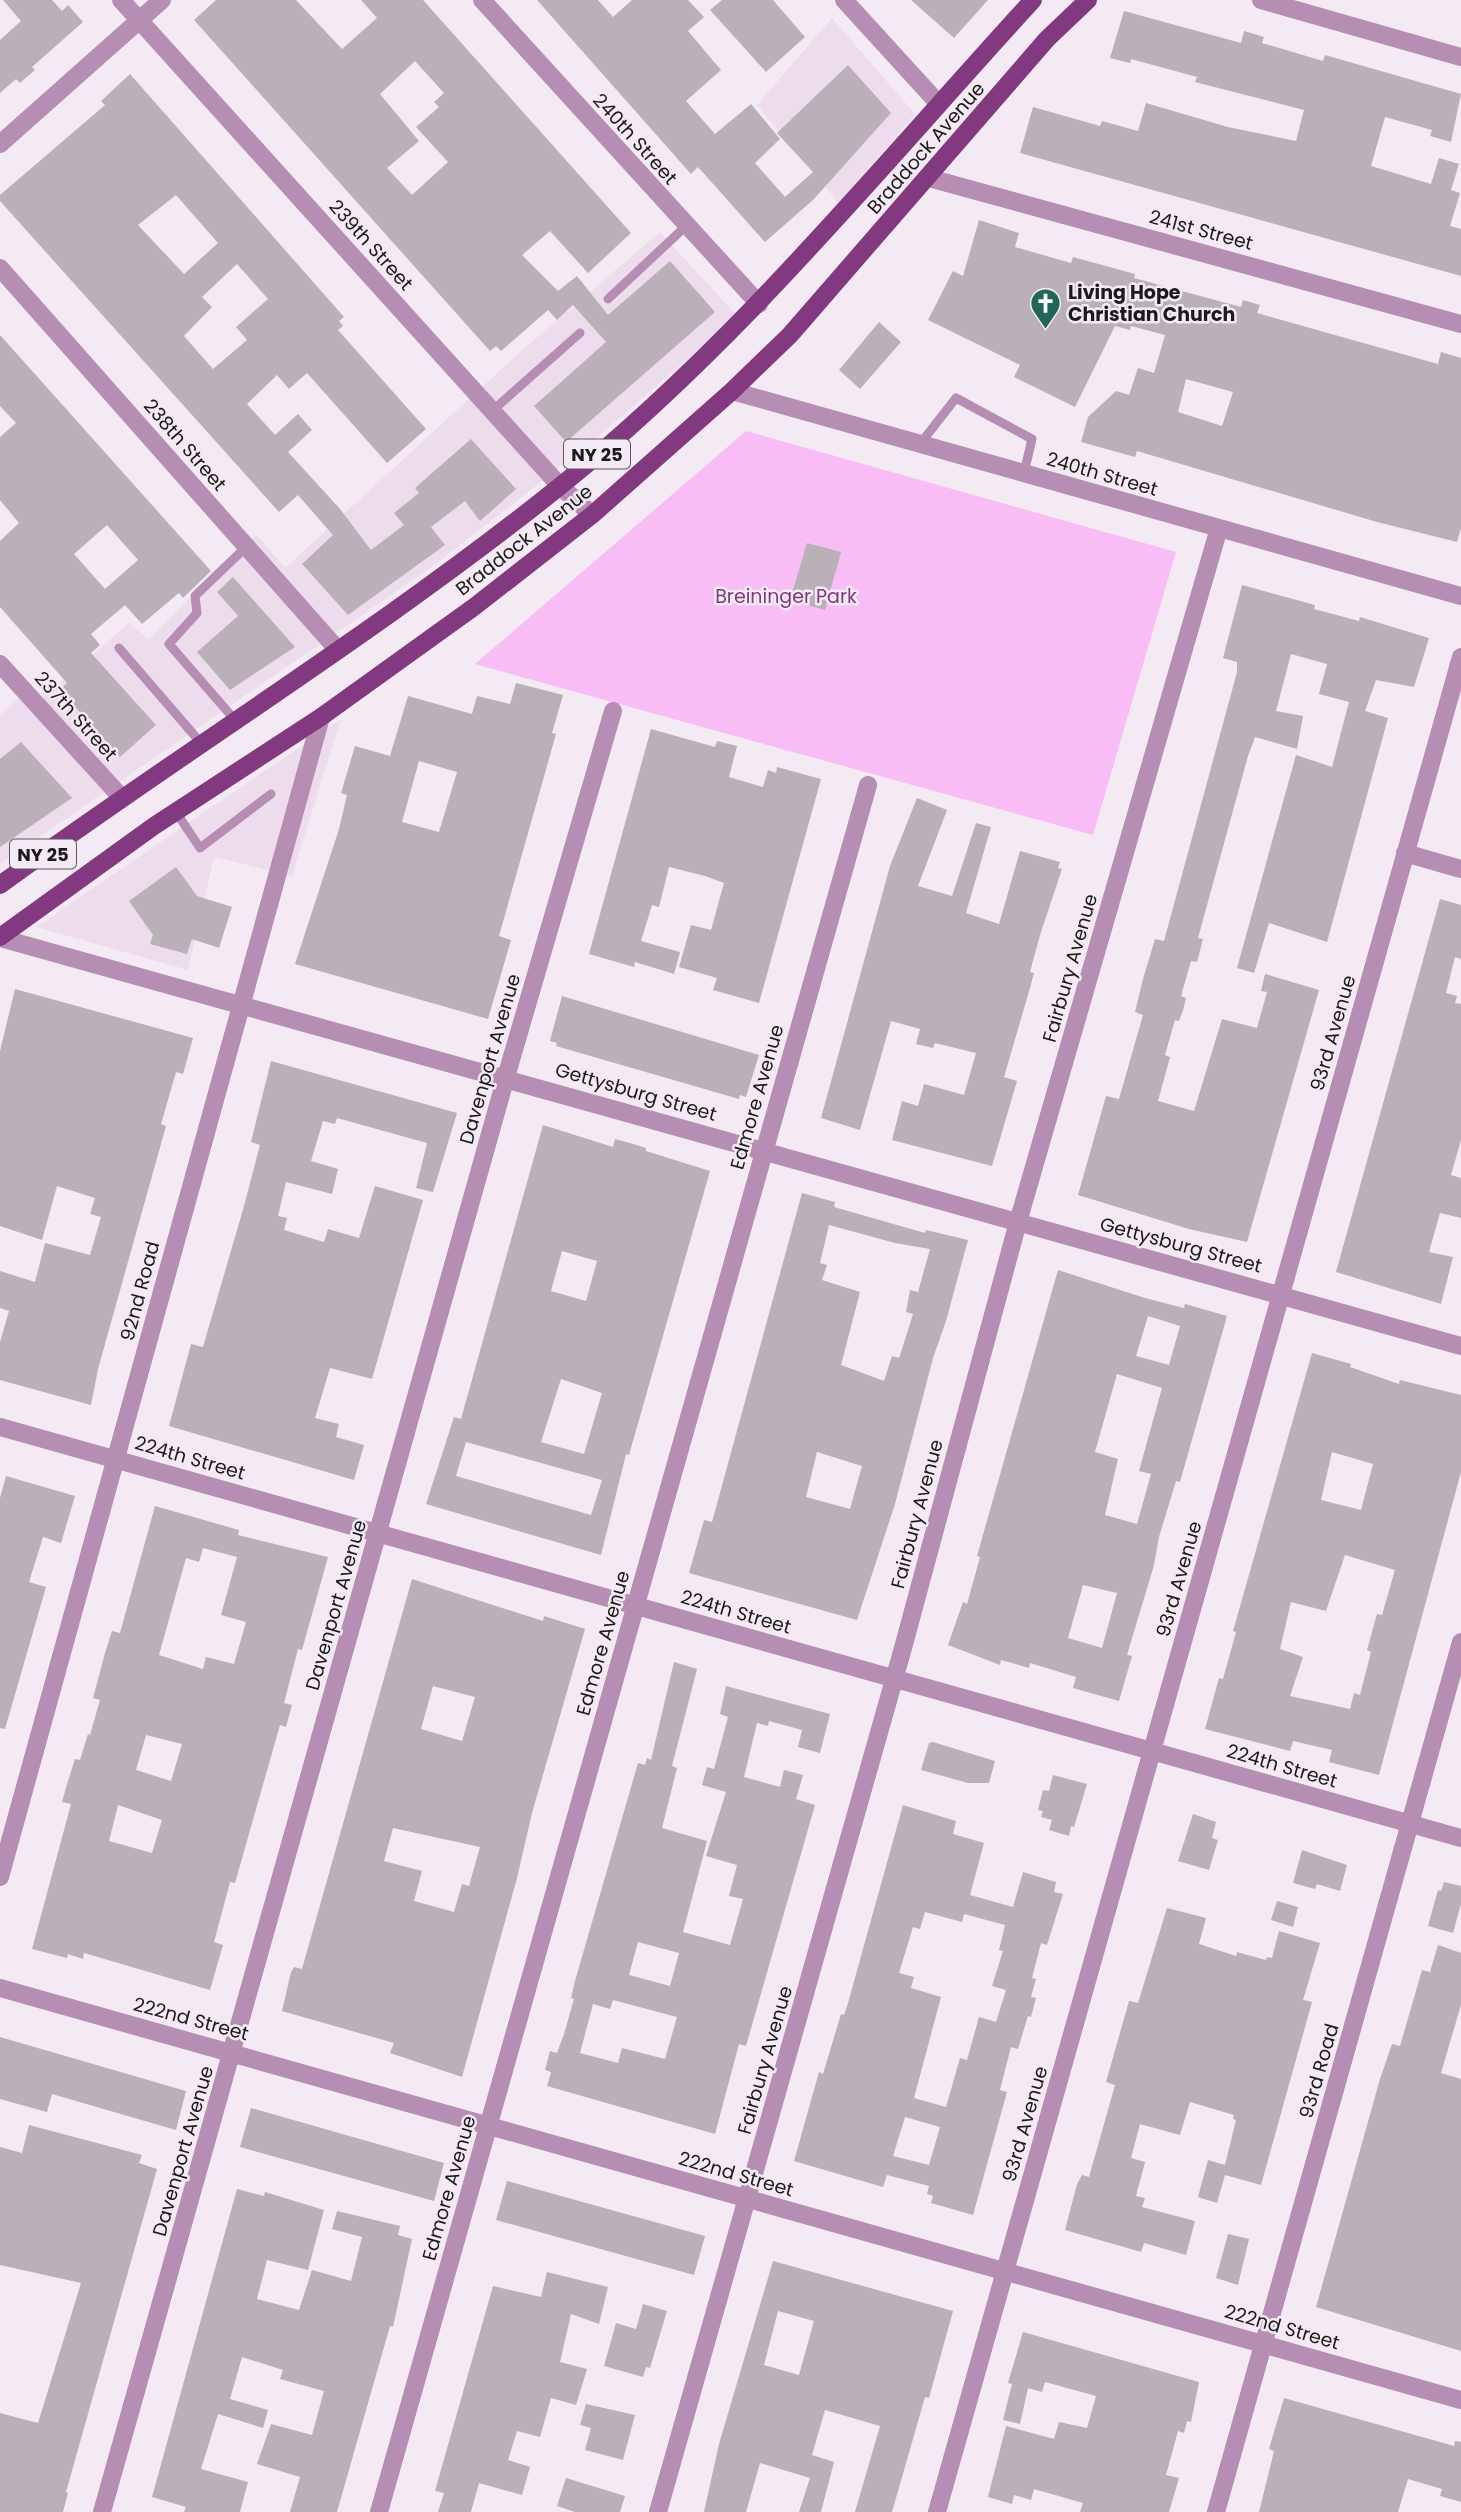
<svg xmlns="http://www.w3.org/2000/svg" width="1461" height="2512" font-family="Poppins,sans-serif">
  <rect width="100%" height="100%" fill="#f4eaf3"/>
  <!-- built -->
  <path fill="#edddec" d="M832,18L915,114L839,203L757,105Z
    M660,232L737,316L591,443L432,567L0,864V715L22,696L32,707L129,623L149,639L226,561L257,535L285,568L520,352Z
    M341,719L292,876L214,857L188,970L36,927Z"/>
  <!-- green -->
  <path fill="#f8bdf5" d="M746,431L1176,552L1093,835L475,664Z"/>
  <!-- building -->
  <path fill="#b9b0b8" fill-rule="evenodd" d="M3,0H52L62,11L68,5L83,22L32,67L35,70L20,83L16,79L0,93V40L21,21Z
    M216,0H296L342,49L377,18L361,0H423L631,233L588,273L550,231L522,255L558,291L577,276L608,315L670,261L715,312L566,442L534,406L606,342L573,305L557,320L548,310L501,351L496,346L490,351L194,20ZM415,61L444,93L434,102L439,107L416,127L448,162L412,195L387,168L419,141L380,94Z
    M537,0H598L613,17L632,0H688L704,17L688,31L721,70L686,101L715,134L751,104L780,139L755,163L785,197L813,172L777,133L848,65L891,113L813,200L765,242L698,167L691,174Z
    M722,0H773L805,37L766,72L710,10Z
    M911,0H988L954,38Z
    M1124,11L1241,43L1244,31L1264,37L1262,43L1323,61L1325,55L1461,94L1451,142L1430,136L1432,130L1385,117L1371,166L1431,184L1439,158L1459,164L1451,190L1460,193L1450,226L1461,229V276L1020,153L1033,107L1100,126L1102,121L1138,131L1146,103L1228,127L1296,141L1304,110L1195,82L1197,77L1131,59L1130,63L1110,58Z
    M130,74L344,317L339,321L343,326L338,330L426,429L387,463L307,373L289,389L277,375L247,404L275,435L298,414L312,430L288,452L340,509L371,550L404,525L394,513L419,493L415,488L471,439L516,489L480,521L465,501L431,527L445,545L348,615L302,564L333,535L298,495L279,512L0,201V195L105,105L101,101ZM176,195L218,243L184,274L138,225ZM237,264L268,299L236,327L247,340L213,369L184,336L212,307L202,297Z
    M979,220L1019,233L1015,247L1071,263L1073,257L1135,274L1134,278L1241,307L1243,300L1260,305L1257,313L1438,364L1441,352L1461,358V528L1457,542L1377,522L1137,451L1135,457L1081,442L1088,417L1116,391L1129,395L1138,368L1154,373L1165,335L1131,326L1130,330L1115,326L1075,407L1014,377L1020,365L928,320L953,271L963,276ZM1186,379L1233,392L1222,426L1178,412Z
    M879,322L901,342L860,389L839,370Z
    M0,335L211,571L183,598L179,593L142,624L125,605L91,634L100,645L91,653L156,725L120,757L60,690L67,683L0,607V541L19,523L0,500V437L16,423L0,406ZM107,525L138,560L105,589L74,554Z
    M807,543L841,552L825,610L790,600Z
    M233,577L295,647L230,690L197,652L238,616L217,592Z
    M1242,585L1315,605L1314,609L1359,621L1360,617L1429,638L1414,687L1376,680L1365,711L1388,718L1327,942L1269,923L1254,973L1237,968L1296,755L1332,767L1349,702L1319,694L1327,664L1291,654L1276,711L1303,716L1297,749L1255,737L1248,756L1198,938L1203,939L1197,962L1191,961L1181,996L1186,998L1183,1010L1179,1021L1175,1020L1165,1055L1170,1057L1158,1101L1194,1111L1222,1019L1257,1028L1267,992L1261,991L1265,974L1319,990L1247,1242L1189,1229L1078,1195L1106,1096L1119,1099L1143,1015L1135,1012L1143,979L1155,939L1164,941L1237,672V662L1223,658Z
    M516,683L563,695L552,733L556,734L499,936L511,940L488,1019L295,964L339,829L347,795L341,793L355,746L390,756L408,696L472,714L477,696L510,704ZM419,761L457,772L439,832L402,822Z
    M651,729L715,747L717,741L737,746L729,777L763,787L768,770L776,773L777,767L821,779L759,1003L713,990L717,978L679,967L691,925L711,930L724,883L705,876L669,867L659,907L652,905L641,941L680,952L674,974L635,962L634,967L589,954Z
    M21,742L72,798L0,847V759Z
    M917,798L947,810L918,886L952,896L976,823L991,827L966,913L999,924L1020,851L1060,862L1058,868L1062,869L1040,935L1030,972L1034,973L1030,988L1004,1077L1017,1081L992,1166L892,1140L902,1101L918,1106L924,1084L964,1095L976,1053L935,1043L933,1048L916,1044L920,1029L891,1021L860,1130L821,1118L890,866Z
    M176,867L197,896L232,907L219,948L192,939L187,954L150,944L153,935L129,901Z
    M1440,899L1461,905V959L1455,957L1446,993L1457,996L1455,1003L1461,1004V1140L1451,1175L1461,1178V1218L1440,1213L1429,1252L1453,1257L1441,1304L1336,1272Z
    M15,989L193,1038L183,1074L176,1072L161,1124L166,1126L98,1369L91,1405L0,1380V1342L9,1311L0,1308V1271L35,1282L45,1243L90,1255L101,1217L90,1214L95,1198L57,1186L42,1240L0,1226V1051Z
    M562,996L759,1055L746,1097L740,1095L739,1099L556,1046L557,1043L550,1041Z
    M271,1061L457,1113L433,1192L416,1188L427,1143L337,1118L335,1124L323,1121L311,1161L338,1169L332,1194L286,1182L278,1216L287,1218L284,1230L324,1242L328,1229L359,1238L375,1186L423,1200L372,1379L330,1368L315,1418L339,1424L336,1437L364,1445L354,1480L169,1426L191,1344L203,1347L244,1206L260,1145L251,1142Z
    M543,1125L613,1147L615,1139L630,1143L646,1148V1151L710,1171L635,1434L629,1455L626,1454L601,1555L426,1504L454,1417L461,1419ZM562,1251L597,1261L586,1301L551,1291ZM561,1379L602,1393L584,1454L541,1442ZM466,1442L602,1480L591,1515L456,1476Z
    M802,1193L835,1202L834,1207L925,1233L926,1230L968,1240L946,1321L933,1358L895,1504L857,1620L689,1573L704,1520L712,1522ZM829,1225L895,1243L930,1249L918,1292L910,1290L906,1312L913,1314L902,1349L899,1358L892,1356L884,1381L841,1365L860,1292L822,1280L827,1265L820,1263ZM817,1452L862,1466L850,1509L806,1497Z
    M1058,1270L1145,1298L1184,1308L1185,1304L1227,1316L1180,1482L1176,1481L1159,1537L1154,1565L1127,1655L1132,1656L1119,1701L1073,1688L1076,1677L1030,1663L1029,1668L1001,1660L1000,1665L948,1645L963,1602L967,1604L980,1557L977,1556ZM1148,1316L1180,1326L1169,1365L1136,1356ZM1117,1374L1162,1388L1139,1471L1151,1474L1137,1524L1105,1515L1118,1459L1095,1452ZM1083,1585L1117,1593L1102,1648L1068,1638Z
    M1312,1353L1351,1364L1350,1367L1399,1384L1400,1380L1461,1395V1472L1379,1775L1329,1762L1332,1750L1293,1741L1290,1751L1205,1729L1219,1678L1223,1679L1236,1632L1233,1631ZM1332,1452L1373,1464L1361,1510L1321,1500ZM1345,1555L1395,1570L1382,1615L1377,1614L1367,1650L1371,1652L1360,1695L1354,1693L1350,1709L1290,1696L1303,1657L1280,1649L1291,1602L1326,1611Z
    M6,1476L75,1496L61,1543L43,1537L29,1582L46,1587L5,1729L0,1728V1498Z
    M155,1506L239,1530L238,1535L328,1557L302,1650L298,1649L284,1703L292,1705L286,1727L280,1725L235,1883L230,1882L214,1942L223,1945L210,1990L84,1953L83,1959L68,1954L67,1958L32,1949L71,1804L62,1802L67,1784L75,1759L80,1760L88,1734L90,1735L100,1700L93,1698L105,1653L112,1631L120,1633ZM203,1548L237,1557L221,1615L246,1622L234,1664L206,1657L203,1669L159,1655L186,1558L199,1562ZM146,1735L182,1744L171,1781L136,1770ZM118,1805L162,1820L152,1853L109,1841Z
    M412,1579L543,1621L544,1616L585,1629L532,1813L517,1878L462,2077L390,2053L394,2043L282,2011L291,1972L294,1967L302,1969ZM433,1686L475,1697L462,1741L421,1729ZM393,1828L480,1847L469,1886L462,1884L454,1912L414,1901L422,1871L384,1861Z
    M674,1662L697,1669L696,1673L672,1766L677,1768L662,1828L707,1841L683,1932L730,1945L743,1899L729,1896L737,1865L706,1856L726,1792L702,1785L707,1767L714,1769L728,1717L720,1714L726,1686L830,1714L820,1753L798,1747L802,1730L769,1721L768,1726L757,1723L744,1777L780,1787L784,1770L803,1775L796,1799L815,1805L746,2046L739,2044L715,2134L547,2086L551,2072L545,2070L550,2051L557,2053L564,2034L574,1999L571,1998L575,1981L638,1763L645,1765L647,1758L651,1760ZM638,1942L679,1953L670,1986L629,1975ZM613,2000L677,2017L665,2059L622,2048L618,2063L580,2053L593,2004L610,2009Z
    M933,1742L995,1761L989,1783H968L921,1770L929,1743Z
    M1053,1775L1087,1784L1074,1827L1071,1826L1069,1836L1049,1830L1052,1820L1041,1817L1043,1811L1038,1810L1043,1790L1049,1791Z
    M903,1805L956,1821L953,1834L984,1843L970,1895L1013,1907L1023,1872L1056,1882L1054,1892L1063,1894L1047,1945L1041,1943L1032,1978L1036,1979L1031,1997L1036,1998L1031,2017L1028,2016L1018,2049L1011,2047L1000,2090L1007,2092L973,2215L931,2203L933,2196L927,2194L929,2186L887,2175L883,2187L794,2161L819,2072L823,2074L841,2014L844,2015L848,2003ZM925,1912L962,1922L964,1914L1005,1925L999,1950L1003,1951L992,1986L1006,1990L996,2022L979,2017L967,2060L960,2058L946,2107L914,2098L941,1997L911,1988L914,1977L899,1973L913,1927L920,1929ZM905,2117L940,2127L929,2165L893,2156Z
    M1193,1814L1216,1822L1212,1838L1218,1840L1209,1870L1178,1861Z
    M1302,1850L1347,1865L1340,1891L1317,1884L1315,1889L1293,1883Z
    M1444,1882L1461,1886V1904L1453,1933L1428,1926L1438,1890L1441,1891Z
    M1277,1901L1298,1907L1293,1927L1271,1920Z
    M1167,1908L1206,1918L1199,1944L1236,1956L1237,1952L1266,1960L1267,1957L1272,1958L1279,1931L1320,1943L1303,2000L1312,2002L1261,2185L1225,2175L1217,2203L1198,2197L1208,2160L1225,2165L1236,2120L1233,2119L1234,2115L1190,2102L1180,2135L1140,2124L1131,2158L1145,2162L1136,2196L1145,2198L1142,2207L1195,2221L1186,2255L1144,2243L1141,2252L1065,2230L1077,2184L1082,2175L1089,2177L1115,2085L1106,2082L1129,2001L1138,2003Z
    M1438,1945L1461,1953V2005L1441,2073L1461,2079V2351L1316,2307L1380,2079L1392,2044L1400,2046L1422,1970L1430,1972Z
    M0,2037L186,2091L176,2130L52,2094L47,2112L0,2099Z
    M251,2108L444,2163L434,2201L240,2147Z
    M29,2125L142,2155L139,2163L157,2169L66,2492L68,2493L63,2512H0V2413L38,2423L81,2283L0,2265V2147L22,2153Z
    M507,2181L705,2236L694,2275L496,2220Z
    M237,2189L264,2196L265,2192L324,2210L308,2270L267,2260L257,2299L299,2310L312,2270L351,2281L362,2237L332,2229L337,2211L400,2226L398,2235L412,2239L393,2327L390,2326L337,2512H290L300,2477L257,2464L271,2424L312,2435L324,2391L280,2379L283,2370L242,2357L230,2399L268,2410L263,2428L218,2414L201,2469L248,2482L240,2512H184L186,2507L152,2497Z
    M1228,2234L1249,2239L1238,2285L1216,2278Z
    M773,2261L953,2311L929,2398L925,2397L892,2512H855L880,2426L825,2410L812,2455L834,2462L821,2512H799L810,2478L760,2463L746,2512H704L719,2444ZM778,2311L814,2321L799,2375L764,2365Z
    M547,2272L608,2287L599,2324L571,2314L560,2362L587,2369L576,2405L551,2398L540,2437L517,2431L508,2460L530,2467L522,2495L479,2483L471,2512H438L444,2493L435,2491L493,2286L541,2297Z
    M643,2304L667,2311L650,2368L646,2367L643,2377L604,2366L616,2323L636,2329Z
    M1023,2332L1199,2382L1191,2422L1187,2421L1184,2433L1178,2431L1166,2475L1179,2478L1169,2512H1080L1083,2503L1034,2489L1031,2500L1014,2495L1012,2504L988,2497L1006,2426L1054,2439L1059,2422L1087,2428L1096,2396L1045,2382L1042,2392L1028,2388L1020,2424L1003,2420L1012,2384L1008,2383Z
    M1284,2398L1454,2446L1455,2441L1461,2442V2502L1440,2496L1442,2489L1408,2479L1398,2512H1259L1274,2451L1269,2449Z
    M586,2404L635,2415L623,2460L585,2450L591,2428L580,2425Z
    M566,2478L625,2496L620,2512H575L557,2506Z"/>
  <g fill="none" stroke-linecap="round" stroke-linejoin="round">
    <!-- service -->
    <path stroke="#b68db3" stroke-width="9" d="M608,299L686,226
      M492,411L580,333
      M920,444L956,398L1032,439L1024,473
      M119,648L201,743
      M235,720L169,644L197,613L195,596L246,547
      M176,812L200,848L271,794"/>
    <!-- minor -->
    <path stroke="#b68db3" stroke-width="18" d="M121,0L560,486L592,515
      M482,0L759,304
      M844,0L938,103
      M1261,0L1461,57
      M0,144L162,0
      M929,178L1461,324
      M0,268L338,650
      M732,391L1461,596
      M0,664L121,797
      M1405,853L1461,869
      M0,938L1461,1346
      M0,1427L1461,1838
      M0,1877L321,717
      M0,1988L1461,2400
      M102,2512L506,1077L613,711
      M379,2512L868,785
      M658,2512L903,1648L1018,1222L1219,528
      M937,2512L1461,657
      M1216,2512L1461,1642"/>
    <!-- primary -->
    <path stroke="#823980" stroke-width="18" d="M0,885C185,750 381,630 559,487C737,344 880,167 1033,0
      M0,937L154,826L321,717L474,607L592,515L732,391L790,335L1047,39L1088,0"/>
  </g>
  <!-- icons -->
  <defs>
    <symbol id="church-pin" viewBox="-11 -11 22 30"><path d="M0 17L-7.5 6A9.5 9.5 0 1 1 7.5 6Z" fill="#226658" stroke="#f4eaf3"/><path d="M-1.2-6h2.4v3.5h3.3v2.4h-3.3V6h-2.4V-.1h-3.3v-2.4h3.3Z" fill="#fff"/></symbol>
  </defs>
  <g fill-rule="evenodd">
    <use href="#church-pin" x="1028" y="286" width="35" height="47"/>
  </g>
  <g text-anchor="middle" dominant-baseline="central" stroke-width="5" stroke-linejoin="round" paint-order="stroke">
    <!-- shield labels -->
    <g fill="#f4eaf3" stroke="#5d585c" stroke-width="2">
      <rect x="564" y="439.5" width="66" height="29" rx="5"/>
      <rect x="10" y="839.5" width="66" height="29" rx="5"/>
    </g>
    <g font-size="18" font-weight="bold" fill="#1c191c">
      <text x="597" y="454">NY 25</text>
      <text x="43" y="854">NY 25</text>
    </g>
    <!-- street labels -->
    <g font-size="19" fill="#1c191c" stroke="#f4eaf3">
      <text transform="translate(635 139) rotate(48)">240th Street</text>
      <text transform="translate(926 148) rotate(-49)">Braddock Avenue</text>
      <text transform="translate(1201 230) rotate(15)">241st Street</text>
      <text transform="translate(371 245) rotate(48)">239th Street</text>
      <text transform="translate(185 445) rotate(49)">238th Street</text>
      <text transform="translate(1102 474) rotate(16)">240th Street</text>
      <text transform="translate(524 540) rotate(-38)">Braddock Avenue</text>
      <text transform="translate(76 716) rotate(48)">237th Street</text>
      <text transform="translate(1070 968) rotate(-74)">Fairbury Avenue</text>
      <text transform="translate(1333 1033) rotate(-74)">93rd Avenue</text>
      <text transform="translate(490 1059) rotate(-74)">Davenport Avenue</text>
      <text transform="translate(636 1092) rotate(16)">Gettysburg Street</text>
      <text transform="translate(757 1097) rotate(-74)">Edmore Avenue</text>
      <text transform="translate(1181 1245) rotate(15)">Gettysburg Street</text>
      <text transform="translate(140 1291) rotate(-75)">92nd Road</text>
      <text transform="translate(190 1458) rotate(16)">224th Street</text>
      <text transform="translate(917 1514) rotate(-75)">Fairbury Avenue</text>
      <text transform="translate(1179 1579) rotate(-74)">93rd Avenue</text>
      <text transform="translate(336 1605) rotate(-74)">Davenport Avenue</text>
      <text transform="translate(736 1612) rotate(16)">224th Street</text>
      <text transform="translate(603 1643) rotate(-74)">Edmore Avenue</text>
      <text transform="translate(1282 1766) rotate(16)">224th Street</text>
      <text transform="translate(191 2019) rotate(15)">222nd Street</text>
      <text transform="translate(765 2060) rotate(-74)">Fairbury Avenue</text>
      <text transform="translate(1319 2071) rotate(-74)">93rd Road</text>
      <text transform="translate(1025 2124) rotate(-74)">93rd Avenue</text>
      <text transform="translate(183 2151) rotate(-74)">Davenport Avenue</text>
      <text transform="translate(736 2174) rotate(16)">222nd Street</text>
      <text transform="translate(449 2188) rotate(-74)">Edmore Avenue</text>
      <text transform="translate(1282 2327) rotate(16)">222nd Street</text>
    </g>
    <!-- poi labels -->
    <g font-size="19" font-weight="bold" fill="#1c191c" stroke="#f4eaf3" text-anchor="start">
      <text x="1068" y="292">Living Hope<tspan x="1068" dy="22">Christian Church</tspan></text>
    </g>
    <!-- park labels -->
    <g font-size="19" fill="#7d387b" stroke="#f4eaf3">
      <text x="786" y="596">Breininger Park</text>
    </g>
  </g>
</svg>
